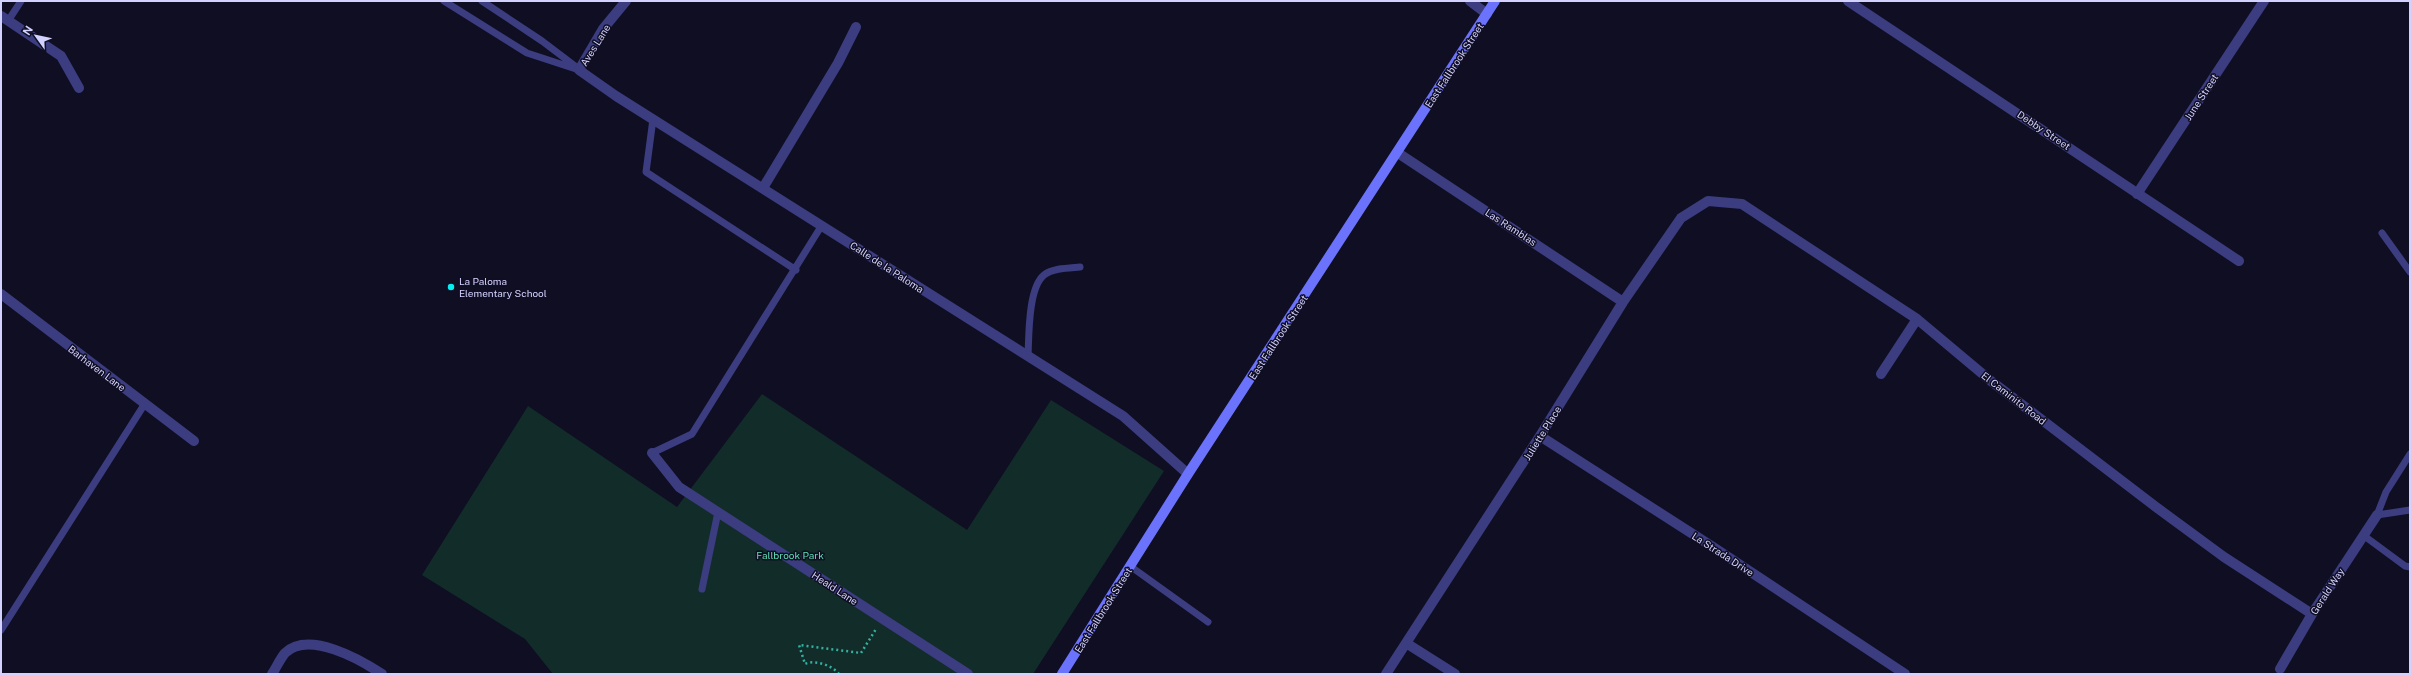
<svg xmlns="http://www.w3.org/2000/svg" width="2411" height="675" font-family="'Public Sans',sans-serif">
  <rect width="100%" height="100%" fill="#100e22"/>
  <!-- green -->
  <path fill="#122c29" d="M762,394L967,530L1051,400L1164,471L1033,674H553L525,639L422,575L528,406L677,507Z"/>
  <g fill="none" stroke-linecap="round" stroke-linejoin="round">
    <!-- path -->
    <path stroke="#32b1a0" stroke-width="2.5" stroke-dasharray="2 3" stroke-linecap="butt" d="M839,674C833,666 815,659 805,664L799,645L861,653L876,629"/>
    <!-- lane -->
    <path stroke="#3b3d80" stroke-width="7" d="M444,1L527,53L579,70
      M482,1L542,41L575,66
      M8,21L21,1
      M653,119L646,172L796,270
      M2382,233L2410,272
      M1028,356C1029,336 1028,288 1044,275C1053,268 1069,268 1080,267
      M652,453L692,434L822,225
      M2377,515L2386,492L2410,454
      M2377,515L2410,510
      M2363,535L2405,566L2410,567
      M1130,566L1208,622
      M702,589L718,512
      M1,630L144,405"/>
    <!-- street -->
    <path stroke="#3b3d80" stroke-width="10" d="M626,1L603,29L579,70L616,96L1123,416L1188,474
      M1470,1L1487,14
      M1848,1L2239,261
      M1,16L61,56L79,88
      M1398,153L1623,302
      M763,188L838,63L856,27
      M2137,194L2264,1
      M1,294L194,441
      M1881,374L1917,319
      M1540,436L1713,547L1905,674
      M652,453L679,487L968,674
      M1406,643L1455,674
      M2280,669L2312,614L2377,515
      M272,674C276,668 280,659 285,653C309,630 361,660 382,674
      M1386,674L1540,436L1623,302L1681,218L1708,201L1742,204L1917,319L1991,381L2156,507L2224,557L2312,614"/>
    <!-- secondary -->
    <path stroke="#6b72fb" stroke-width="10" d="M1062,674L1188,474L1495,1"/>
  </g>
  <!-- markers -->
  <circle fill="#07edf4" stroke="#100e22" stroke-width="1.5" cx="451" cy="287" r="4"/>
  <g text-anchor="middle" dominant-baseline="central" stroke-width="3" stroke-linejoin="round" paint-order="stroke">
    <!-- street labels -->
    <g font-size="10" fill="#d3d1fe" stroke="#100e22">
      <text transform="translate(595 45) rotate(-58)">Aves Lane</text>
      <text transform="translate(1454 65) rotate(-57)">East Fallbrook Street</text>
      <text transform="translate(2201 97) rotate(-57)">June Street</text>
      <text transform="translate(2044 130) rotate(34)">Debby Street</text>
      <text transform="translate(1511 227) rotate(33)">Las Ramblas</text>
      <text transform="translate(887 267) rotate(33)">Calle de la Paloma</text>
      <text transform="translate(1278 337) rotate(-57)">East Fallbrook Street</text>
      <text transform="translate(97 368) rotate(37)">Barhaven Lane</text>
      <text transform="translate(2014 398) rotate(38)">El Caminito Road</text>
      <text transform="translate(1542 433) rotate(-58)">Juliette Place</text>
      <text transform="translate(1723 554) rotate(33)">La Strada Drive</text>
      <text transform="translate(835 588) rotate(33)">Heald Lane</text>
      <text transform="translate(2327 591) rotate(-57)">Gerald Way</text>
      <text transform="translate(1103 610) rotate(-58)">East Fallbrook Street</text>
    </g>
    <!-- poi labels -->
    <g font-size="10" fill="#d3d1fe" stroke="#100e22" text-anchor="start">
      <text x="459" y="281">La Paloma<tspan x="459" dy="12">Elementary School</tspan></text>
    </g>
    <!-- park labels -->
    <g font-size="10" fill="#5fdcb4" stroke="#100e22">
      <text x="790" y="555">Fallbrook Park</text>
    </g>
  </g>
  <!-- border -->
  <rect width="2411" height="675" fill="none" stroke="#d3d1fe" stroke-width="4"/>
  <!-- north arrow -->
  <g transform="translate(36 36) rotate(303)" stroke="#100e22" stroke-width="3" paint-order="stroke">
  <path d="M0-3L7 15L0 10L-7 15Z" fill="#d3d1fe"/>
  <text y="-6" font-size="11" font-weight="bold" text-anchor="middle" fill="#d3d1fe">N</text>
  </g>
</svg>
